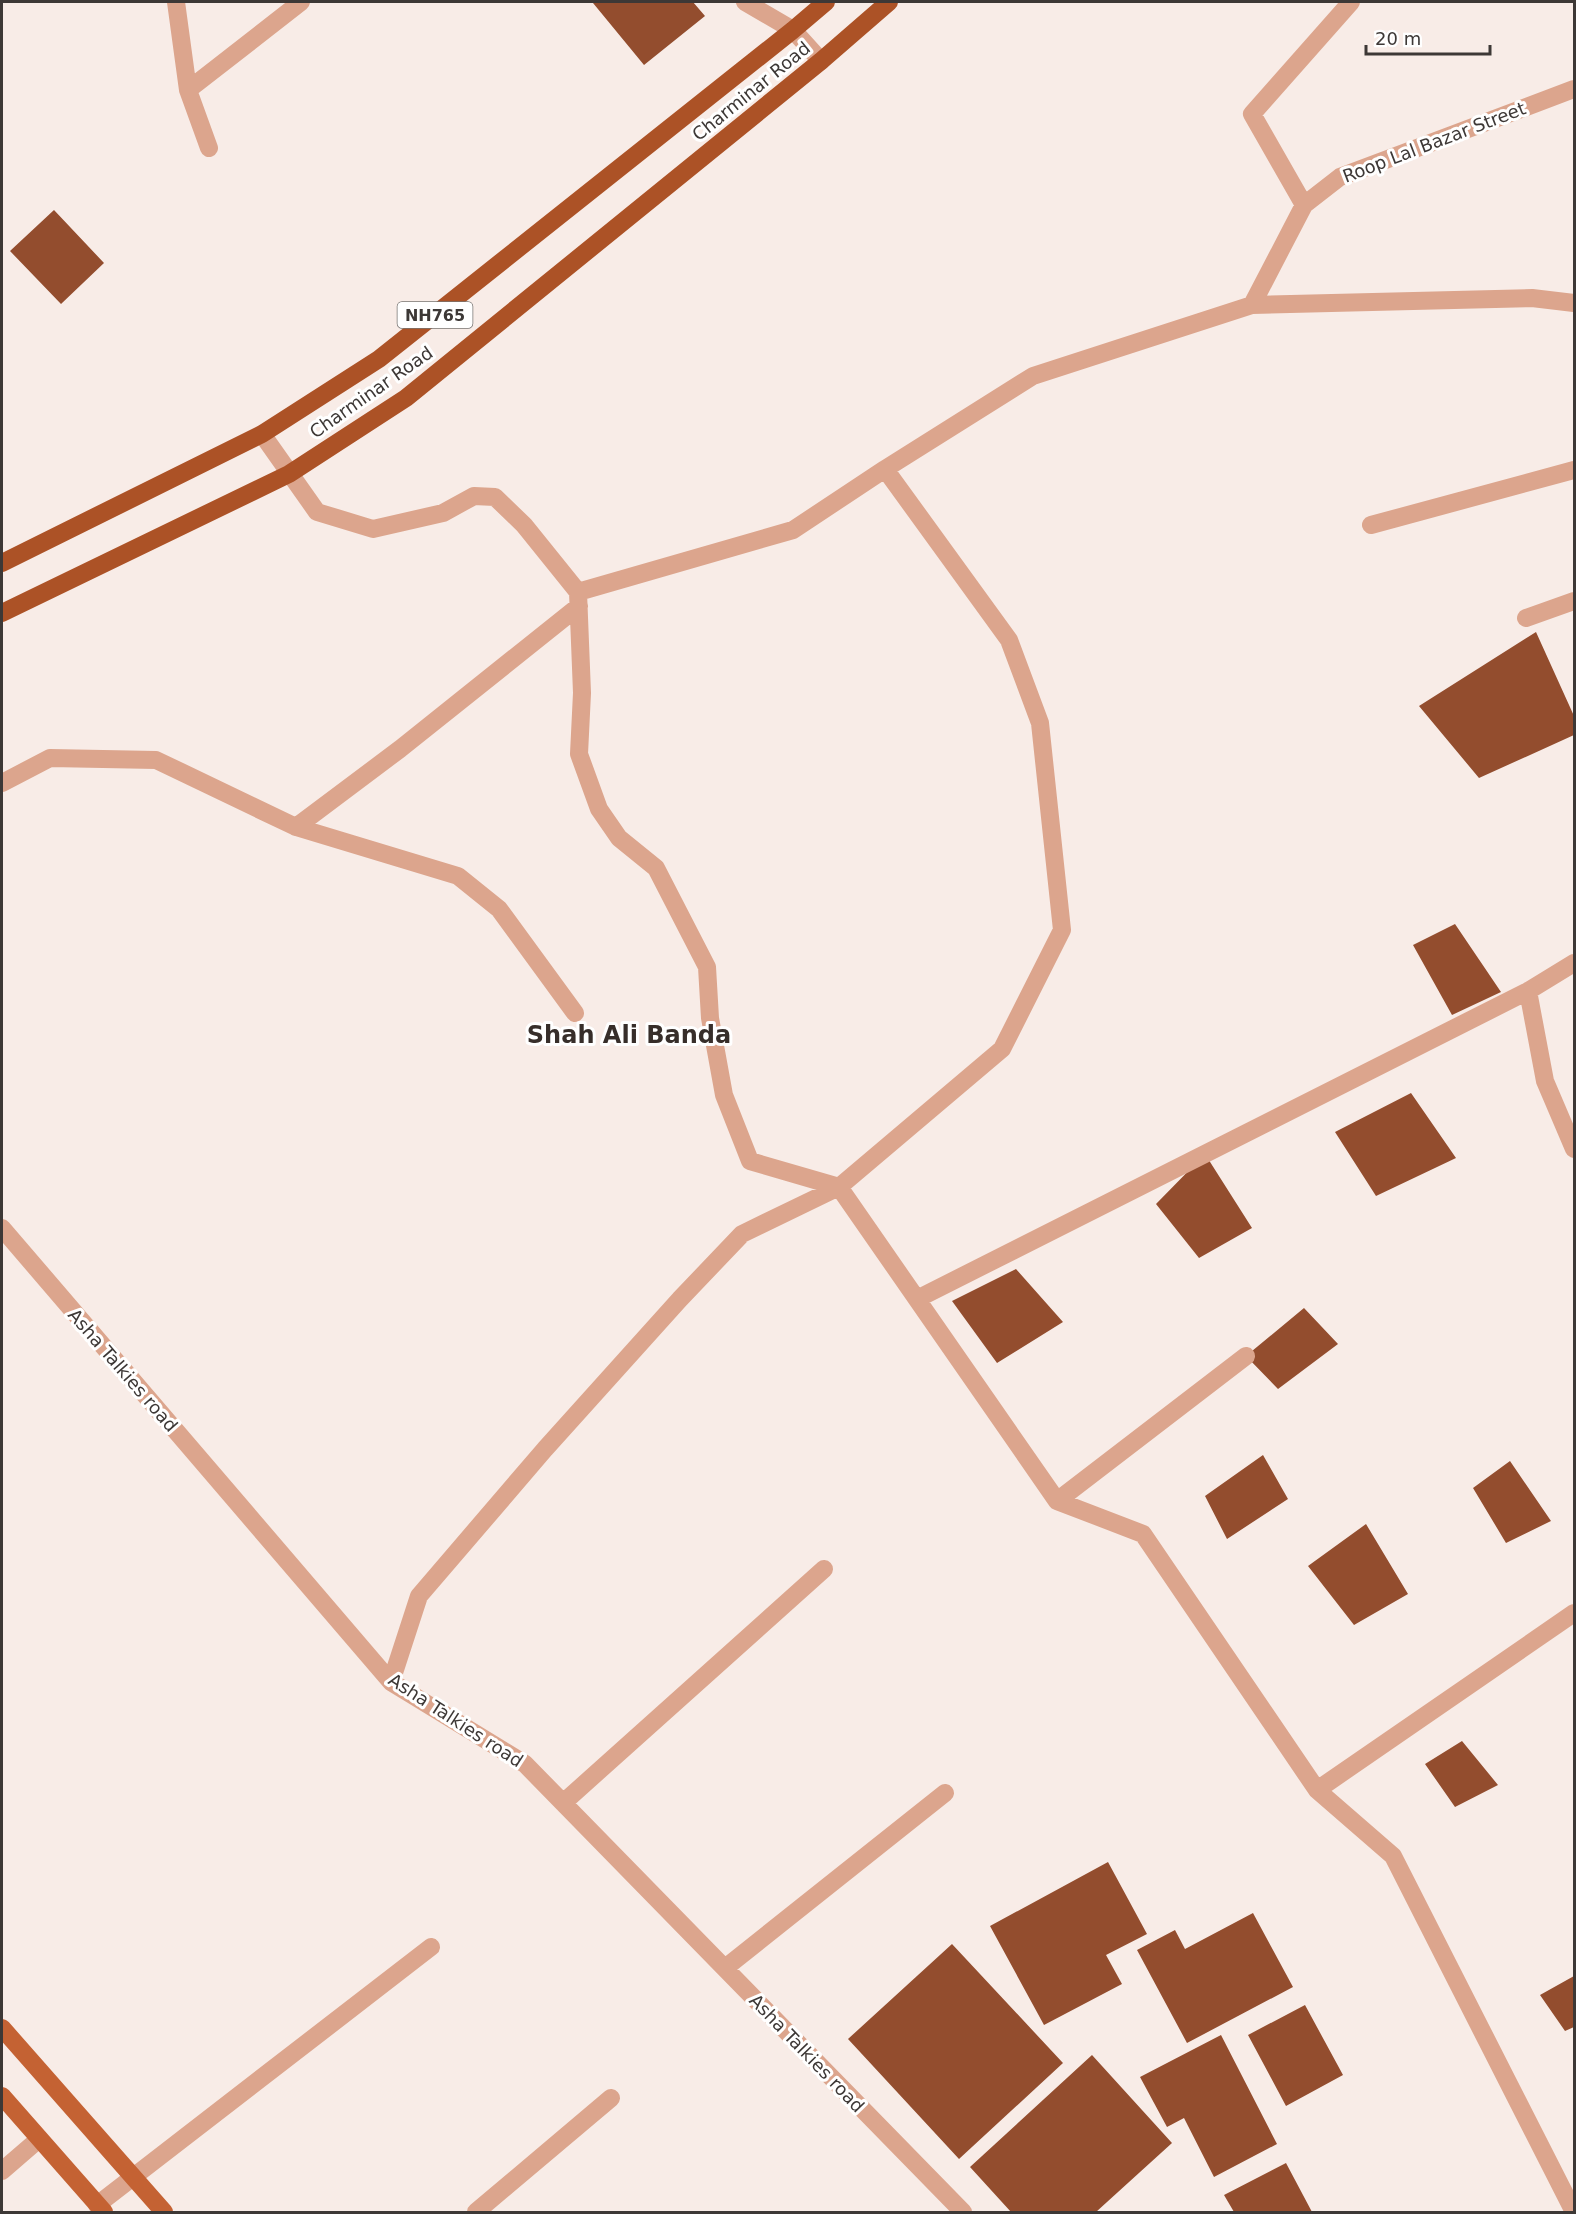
<svg xmlns="http://www.w3.org/2000/svg" width="1576" height="2214" font-family="'DejaVu Sans',sans-serif">
  <rect width="100%" height="100%" fill="#f8ece7"/>
  <!-- building -->
  <path fill="#934d2e" d="M595,2H693L705,16L644,65L593,3Z
    M54,210L104,263L61,304L10,251Z
    M1536,632L1574,716V735L1479,778L1419,706Z
    M1455,924L1501,992L1452,1015L1413,945Z
    M1411,1093L1456,1158L1376,1196L1335,1132Z
    M1205,1154L1252,1228L1199,1258L1156,1204Z
    M1016,1269L1063,1322L997,1363L952,1301Z
    M1304,1308L1338,1344L1278,1389L1246,1356Z
    M1263,1455L1288,1499L1227,1539L1205,1496Z
    M1510,1461L1551,1521L1506,1543L1473,1488Z
    M1366,1524L1408,1594L1354,1625L1308,1566Z
    M1462,1741L1498,1785L1455,1807L1425,1764Z
    M1108,1862L1147,1934L1106,1955L1122,1984L1044,2025L990,1926Z
    M1253,1913L1293,1987L1187,2043L1137,1950L1175,1930L1185,1949Z
    M952,1944L1063,2063L959,2159L848,2039Z
    M1574,1976V2027L1565,2031L1540,1995Z
    M1305,2005L1343,2075L1286,2106L1248,2035Z
    M1221,2035L1277,2144L1214,2177L1184,2118L1167,2127L1140,2077Z
    M1092,2055L1172,2143L1096,2212H1011L970,2167Z
    M1286,2163L1312,2212H1234L1224,2195Z"/>
  <g fill="none" stroke-linecap="round" stroke-linejoin="round">
    <!-- street -->
    <path stroke="#dca58d" stroke-width="18" d="M176,2L188,90L209,148
      M745,2L793,30L821,61
      M188,90L301,2
      M1304,205L1252,114L1351,2
      M1252,305L1304,205L1340,177L1574,89
      M262,434L317,512L373,529L443,513L474,496L495,497L524,525L578,592L582,693L579,754L599,809L619,838L656,868L707,967L710,1018L724,1095L750,1161L839,1187L1057,1501L1143,1534L1317,1790L1393,1856L1574,2212
      M1371,525L1574,470
      M578,592L793,530L885,469L1033,376L1252,305L1532,298L1574,303
      M1526,618L1574,601
      M2,783L50,758L156,760L296,827L458,876L499,909L575,1013
      M296,827L400,749L579,606
      M1528,991L1545,1081L1574,1149
      M2,1228L391,1682L525,1764L963,2212
      M917,1299L1528,991L1574,963
      M1057,1501L1246,1356
      M391,1682L419,1596L545,1449L680,1299L742,1234L839,1187L1002,1049L1062,930L1040,723L1009,640L885,469
      M1317,1790L1574,1613
      M563,1803L824,1569
      M725,1968L945,1793
      M2,2171L39,2139
      M97,2205L431,1947
      M476,2212L611,2098"/>
    <!-- primary -->
    <path stroke="#c46233" stroke-width="18" d="M2,2028L164,2212
      M2,2096L104,2212"/>
    <!-- highway -->
    <path stroke="#ac5226" stroke-width="18" d="M2,563L262,434L379,359L793,30L826,2
      M2,613L289,474L406,398L821,61L889,2"/>
  </g>
  <g text-anchor="middle" dominant-baseline="central" stroke-width="6" stroke-linejoin="round" paint-order="stroke">
    <!-- shield labels -->
    <rect fill="#fff" stroke="#777472" stroke-width="1.5" x="397.5" y="302" width="75" height="26" rx="4.5"/>
    <g font-size="16" font-weight="bold" fill="#3d3836">
      <text x="435" y="315">NH765</text>
    </g>
    <!-- street labels -->
    <g font-size="18" fill="#3d3836" stroke="#fff">
      <text transform="translate(751 91) rotate(-39)">Charminar Road</text>
      <text transform="translate(1434 142) rotate(-21)">Roop Lal Bazar Street</text>
      <text transform="translate(371 392) rotate(-35)">Charminar Road</text>
      <text transform="translate(123 1370) rotate(49)">Asha Talkies road</text>
      <text transform="translate(456 1720) rotate(33)">Asha Talkies road</text>
      <text transform="translate(807 2053) rotate(46)">Asha Talkies road</text>
    </g>
    <!-- district labels -->
    <g font-size="24" font-weight="bold" fill="#372e2a" stroke="#fff">
      <text x="629" y="1035">Shah Ali Banda</text>
    </g>
  </g>
  <!-- border -->
  <rect width="1576" height="2214" fill="none" stroke="#3d3836" stroke-width="6"/>
  <!-- scale -->
  <path d="M1366 45v9h124v-9" fill="none" stroke="#3d3836" stroke-width="3"/>
  <text x="1375" y="45" font-size="18" fill="#3d3836" stroke="#ffffff" stroke-width="4.5" paint-order="stroke">20 m</text>
</svg>
